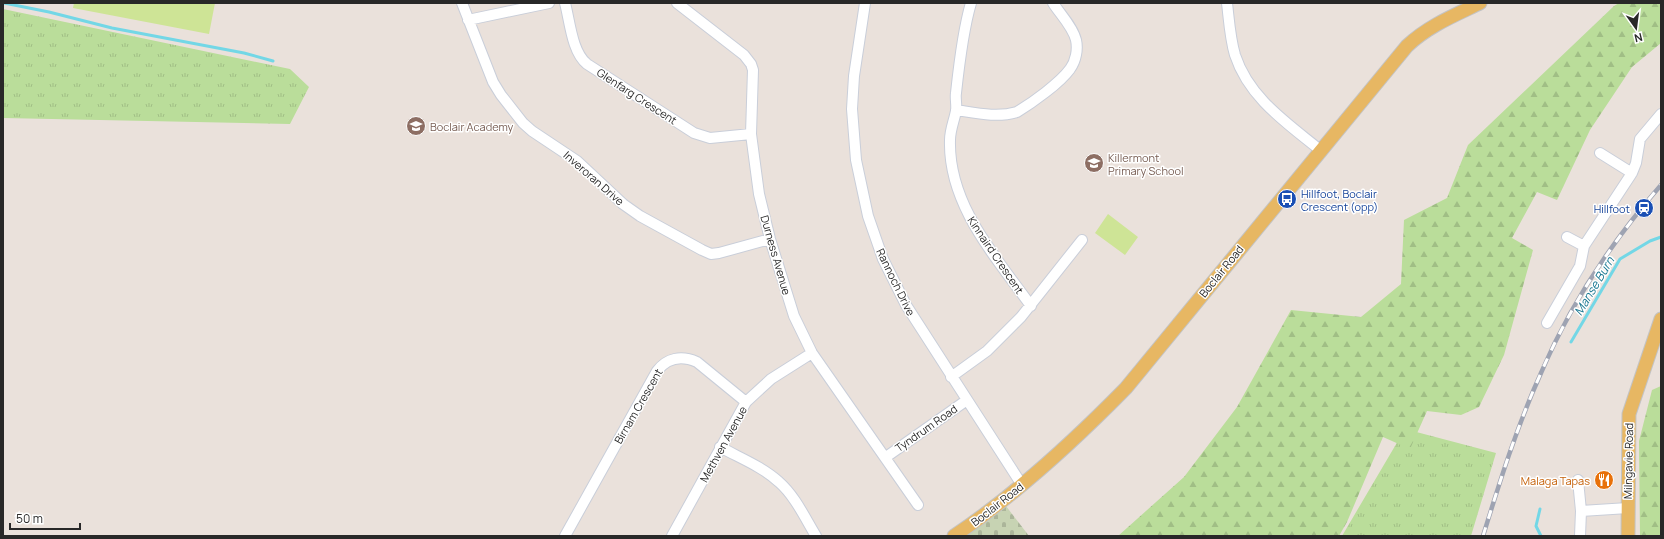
<svg xmlns="http://www.w3.org/2000/svg" width="1664" height="539" font-family="Manrope,sans-serif">
  <defs>
    <pattern id="grass-tufts" width="24" height="20" patternUnits="userSpaceOnUse"><rect width="24" height="20" fill="#badd9a"/><path d="M3 7l-1-3M5 7V3M7 7l1-3M15 17l-1-3M17 17v-4M19 17l1-3" fill="none" stroke="#a0be85"/></pattern>
    <pattern id="forest-firs" width="22" height="20" patternUnits="userSpaceOnUse"><rect width="22" height="20" fill="#badd9a"/><path d="M5 1l3.5 6h-7zM16 11l3.5 6h-7z" fill="#a0be85"/></pattern>
    <pattern id="cemetery-stones" width="16" height="16" patternUnits="userSpaceOnUse"><rect width="16" height="16" fill="#c7d3b3"/><path d="M2 7V4a2 2 0 0 1 4 0v3zM10 15v-3a2 2 0 0 1 4 0v3z" fill="#abb59a"/></pattern>
  </defs>
  <rect width="100%" height="100%" fill="#eae1db"/>
  <!-- grass -->
  <path fill="url(#grass-tufts)" d="M3,9L290,69L309,87L290,124L3,118Z
    M1405,429L1496,453L1471,536H1342Z"/>
  <!-- forest -->
  <path fill="url(#forest-firs)" d="M1619,3H1661V43L1632,67L1590,130L1557,200L1537,192L1512,238L1533,250L1504,355L1479,407L1461,415L1427,411L1410,449L1383,437L1347,522L1339,536H1118L1184,477L1237,407L1291,310L1361,317L1401,284L1404,220L1447,198L1468,145L1614,6Z
    M1661,386V536H1640L1639,441L1652,390Z"/>
  <!-- cemetery -->
  <path fill="url(#cemetery-stones)" d="M1006,506L1029,536H963Z"/>
  <!-- pitch -->
  <path fill="#cee496" d="M74,3H215L209,34L73,8Z
    M1108,214L1138,237L1125,255L1095,233Z"/>
  <g fill="none" stroke-linecap="round" stroke-linejoin="round">
    <!-- stream -->
    <path stroke="#73d7e6" stroke-width="3" d="M4,3L49,12L112,28L244,53L273,61
      M1571,342L1620,259L1650,241L1661,237
      M1540,509L1536,526L1541,536"/>
    <defs>
      <path id="minor" d="M462,3L493,82L501,95L523,123L532,131L577,161L623,204L640,216L702,250L711,254L719,253L770,239
        M565,3C570,22 572,52 587,64L694,133L710,138L751,134
        M677,3L744,55L751,64L753,70L751,134L759,194L770,239L794,316L812,353L918,505
        M865,3L854,76L852,109L856,160L868,216L883,259L906,305L1022,485
        M971,3C963,30 959,65 956,93C955,98 957,105 956,111C954,121 950,130 950,140C948,205 996,257 1031,306
        M1227,3C1229,20 1230,38 1235,55C1249,98 1287,123 1320,150
        M468,20L549,3
        M956,110C976,113 997,118 1017,112C1032,103 1060,83 1070,69C1076,61 1078,49 1076,40C1073,27 1060,14 1053,3
        M1600,153L1632,173
        M1567,237L1584,246
        M1547,323L1580,266L1584,246L1632,173L1636,163L1640,139L1661,114
        M951,377L987,351L1021,317L1082,240
        M720,447C740,458 763,467 779,482C795,496 805,518 816,536
        M886,457L967,400
        M1578,480L1581,511L1580,536
        M1581,511L1628,508
        M565,536L657,371C667,358 681,355 697,362L746,402
        M672,536L746,402L771,379L812,353"/>
      <path id="major" d="M954,536C1017,494 1073,442 1126,388L1407,46C1428,26 1455,15 1480,3
        M1628,536L1629,414L1661,319"/>
    </defs>
    <!-- minor casing -->
    <use href="#minor" stroke="#c9ced9" stroke-width="12"/>
    <!-- major casing -->
    <use href="#major" stroke="#c3c3c3" stroke-width="15"/>
    <!-- minor -->
    <use href="#minor" stroke="#fff" stroke-width="10"/>
    <!-- major -->
    <use href="#major" stroke="#e7b763" stroke-width="13"/>
    <defs>
      <path id="rail" d="M1483,536C1500,481 1517,426 1541,373C1570,305 1613,240 1661,185"/>
    </defs>
    <!-- rail casing -->
    <use href="#rail" stroke="#9ea3b2" stroke-width="4.5"/>
    <!-- rail -->
    <use href="#rail" stroke="#fff" stroke-width="3" stroke-dasharray="9" stroke-linecap="butt"/>
  </g>
  <!-- icons -->
  <defs>
    <symbol id="school-disc" viewBox="-11 -11 22 22"><circle r="9.5" fill="#8d6e63" stroke="#fff"/><path d="M0-5L7-2L0 1L-7-2ZM-4 1L0 2.5L4 1V4Q0 6-4 4Z" fill="#fff"/></symbol>
    <symbol id="bus-disc" viewBox="-11 -11 22 22"><circle r="9.5" fill="#1a4fb4" stroke="#fff"/><path d="M-5-6H5V4H4V6H2V4H-2V6H-4V4H-5ZM-3.5-4V0h7V-4ZM-3.5 1.2v1.5H-2V1.2ZM2 1.2v1.5H3.5V1.2Z" fill="#fff"/></symbol>
    <symbol id="station-disc" viewBox="-11 -11 22 22"><circle r="9.5" fill="#1a4fb4" stroke="#fff"/><path d="M-3-6H3Q5-6 5-4V2Q5 4 3 4L4.5 6H3L1.5 4h-3L-3 6H-4.5L-3 4Q-5 4-5 2V-4Q-5-6-3-6ZM-3.5-4v3h7v-3ZM-3.5 1v1.5H-2V1ZM2 1v1.5H3.5V1Z" fill="#fff"/></symbol>
    <symbol id="restaurant-disc" viewBox="-11 -11 22 22"><circle r="9.5" fill="#e8710a" stroke="#fff"/><path d="M-5-6h1v4h1v-4h1v4h1v-4h1v5L-1.5 .5V6h-2V.5L-5-1ZM5-6V6H3V1.5H1.5Q1.5-4 5-6Z" fill="#fff"/></symbol>
  </defs>
  <g fill-rule="evenodd">
    <use href="#school-disc" x="405" y="115" width="22" height="22"/>
    <use href="#school-disc" x="1083" y="152" width="22" height="22"/>
    <use href="#bus-disc" x="1276" y="188" width="22" height="22"/>
    <use href="#station-disc" x="1633" y="197" width="22" height="22"/>
    <use href="#restaurant-disc" x="1593" y="469" width="22" height="22"/>
  </g>
  <g text-anchor="middle" dominant-baseline="central" stroke-width="3" stroke-linejoin="round" paint-order="stroke">
    <!-- street labels -->
    <g font-size="11" fill="#282828" stroke="#fff">
      <text transform="translate(637 96) rotate(33)">Glenfarg Crescent</text>
      <text transform="translate(594 178) rotate(41)">Inveroran Drive</text>
      <text transform="translate(776 255) rotate(74)">Durness Avenue</text>
      <text transform="translate(996 255) rotate(56)">Kinnaird Crescent</text>
      <text transform="translate(1221 271) rotate(-51)">Boclair Road</text>
      <text transform="translate(896 282) rotate(64)">Rannoch Drive</text>
      <text transform="translate(638 406) rotate(-60)">Birnam Crescent</text>
      <text transform="translate(926 428) rotate(-35)">Tyndrum Road</text>
      <text transform="translate(723 444) rotate(-61)">Methven Avenue</text>
      <text transform="translate(1628 461) rotate(-89)">Milngavie Road</text>
      <text transform="translate(997 504) rotate(-38)">Boclair Road</text>
    </g>
    <!-- education labels -->
    <g font-size="11" fill="#785e54" stroke="#fff" text-anchor="start">
      <text x="430" y="126">Boclair Academy</text>
      <text x="1108" y="157">Killermont<tspan x="1108" dy="13">Primary School</tspan></text>
    </g>
    <!-- transit labels -->
    <g font-size="11" fill="#164399" stroke="#fff" text-anchor="start">
      <text x="1301" y="193">Hillfoot, Boclair<tspan x="1301" dy="13">Crescent (opp)</tspan></text>
      <text x="1630" y="208" text-anchor="end">Hillfoot</text>
    </g>
    <!-- food labels -->
    <g font-size="11" fill="#c56008" stroke="#fff" text-anchor="end">
      <text x="1590" y="480">Malaga Tapas</text>
    </g>
    <!-- water labels -->
    <g font-size="12" font-style="italic" fill="#15758f" stroke="#fff">
      <text transform="translate(1594 286) rotate(-59)">Manse Burn</text>
    </g>
  </g>
  <!-- border -->
  <rect width="1664" height="539" fill="none" stroke="#282828" stroke-width="8"/>
  <!-- north arrow -->
  <g transform="translate(1636 28) rotate(166)" stroke="#ffffff" stroke-width="3" paint-order="stroke">
  <path d="M0-3L7 15L0 10L-7 15Z" fill="#282828"/>
  <text y="-6" font-size="11" font-weight="bold" text-anchor="middle" fill="#282828">N</text>
  </g>
  <!-- scale -->
  <path d="M10 523v6h70v-6" fill="none" stroke="#282828" stroke-width="2"/>
  <text x="16" y="523" font-size="12" fill="#282828" stroke="#ffffff" stroke-width="3" paint-order="stroke">50 m</text>
</svg>
